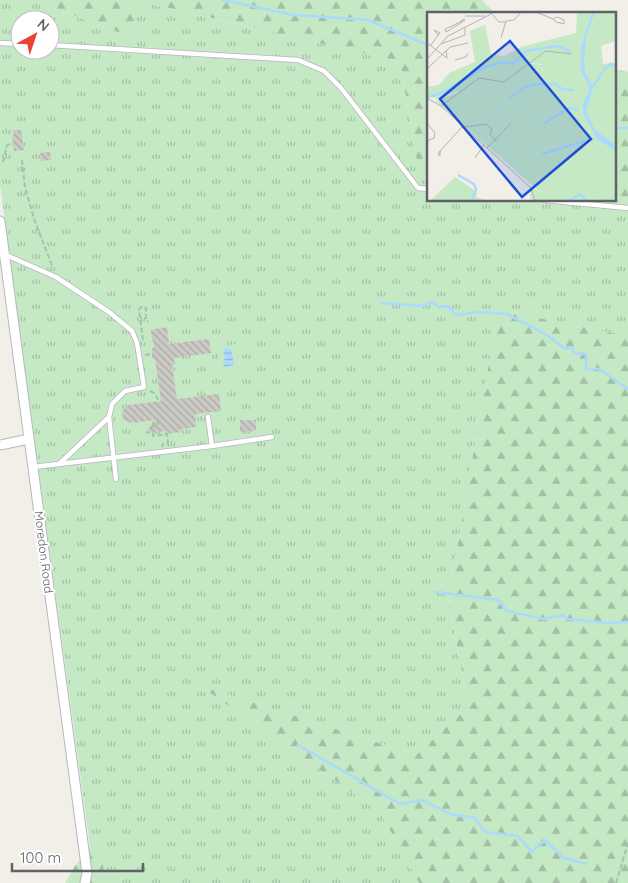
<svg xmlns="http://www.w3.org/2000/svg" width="628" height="883" font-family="Quicksand,sans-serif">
  <defs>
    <pattern id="grass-tufts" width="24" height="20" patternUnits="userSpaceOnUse" patternTransform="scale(1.25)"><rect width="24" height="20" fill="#c5e8c5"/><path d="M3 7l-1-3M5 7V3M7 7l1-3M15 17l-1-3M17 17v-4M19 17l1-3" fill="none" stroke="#a3c0a4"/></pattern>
    <pattern id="forest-firs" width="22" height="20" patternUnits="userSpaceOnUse" patternTransform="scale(1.25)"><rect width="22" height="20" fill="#c5e8c5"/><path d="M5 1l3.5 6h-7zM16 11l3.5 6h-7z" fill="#a3c0a4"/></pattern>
    <pattern id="water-rules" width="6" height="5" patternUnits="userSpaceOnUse" patternTransform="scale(1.25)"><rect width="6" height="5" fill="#aadaff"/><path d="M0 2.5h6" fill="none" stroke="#8eb4d2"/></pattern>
    <pattern id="building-back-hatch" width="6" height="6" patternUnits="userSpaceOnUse" patternTransform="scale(1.25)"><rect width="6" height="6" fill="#cccac5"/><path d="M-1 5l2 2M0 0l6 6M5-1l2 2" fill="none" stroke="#a9a8a4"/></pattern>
  </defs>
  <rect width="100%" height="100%" fill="#f1efe8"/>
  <!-- grass -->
  <path fill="url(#grass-tufts)" fill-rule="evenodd" d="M0,0H33L131,37L138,1L400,62L420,179L428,180V200H614V196L628,198V336L498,311L448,601L469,706L416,755L201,686L380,812L419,883H106L100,848L90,847L0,185ZM20,20H50V50H20Z"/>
  <!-- forest -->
  <path fill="url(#forest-firs)" d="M33,0H482L496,14H428V180L420,179L400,62L139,1L131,37Z
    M614,69L628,72V198L614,196Z
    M498,310L628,336V883H419L380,812L199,685L416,755L469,706L448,601Z
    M90,847H100L106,883H65L75,866Z"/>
  <!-- park -->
  <path fill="#c5e8c5" d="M236,344L240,375L222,377L217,347Z"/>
  <!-- water -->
  <path fill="url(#water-rules)" d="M231,348L234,365L224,367L223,363L225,362L223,349Z"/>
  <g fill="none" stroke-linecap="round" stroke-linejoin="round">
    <!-- stream -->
    <path stroke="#aadaff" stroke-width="2.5" d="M222,0L294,15L368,20L428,45
      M614,128H628
      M382,303L422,306L432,302L439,307L448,306L456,315L480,312L507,314L547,335L564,348H571L575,353L586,354V369H599L628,389
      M436,592L498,600L507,611L544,619L563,615L567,619L609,623L628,622
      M298,745L400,804L422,800L450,814L475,818L485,832L518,836L532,852L545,840L564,858L586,864"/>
  </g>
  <!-- building -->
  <path fill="url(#building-back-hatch)" d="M13,130H21L24,150L14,151L12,135H14Z
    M50,152L51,160L41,161L40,153Z
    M167,327L169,344L209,339L211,353L174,358L175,365H172L177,399L219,394L221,411L195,414L196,427L181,429V432L165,434V431L145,434L154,420L132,423L123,420L122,411L129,405L161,401L155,359H153L152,354V348H154L151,330Z
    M240,420H256V431L240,432Z"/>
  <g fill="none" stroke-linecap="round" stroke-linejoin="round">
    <defs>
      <path id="service" d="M0,43L20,44
        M50,45L298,60L324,71L341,88L418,188L428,189
        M544,200L628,208
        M6,255L56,277L109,312L132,331L137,343L144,387L125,391L112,404L109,417L116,479
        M208,417L212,446
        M59,464L109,417
        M33,467L212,446L272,437"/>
      <path id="minor" d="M0,221L87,873L85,883
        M0,445L29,439"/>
    </defs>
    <!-- service casing -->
    <use href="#service" stroke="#b5b8bc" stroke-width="6"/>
    <!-- minor casing -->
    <use href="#minor" stroke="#b5b8bc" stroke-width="11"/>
    <!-- path -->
    <path stroke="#9cc7a9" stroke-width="2" stroke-dasharray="5 2.5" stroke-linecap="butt" d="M22,160L25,187L34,219L53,268
      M3,162L7,145L13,144
      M143,340L139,310L141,307L146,308V320L148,322
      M145,355L152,354
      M150,391L154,393L159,401
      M152,428L153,425L160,423L162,418
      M153,433V436L167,434L168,443L163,444L162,447
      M616,883L628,843"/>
    <!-- service -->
    <use href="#service" stroke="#fff" stroke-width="4.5"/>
    <!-- minor -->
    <use href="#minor" stroke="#fff" stroke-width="9"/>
  </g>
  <g text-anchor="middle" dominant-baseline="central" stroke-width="4" stroke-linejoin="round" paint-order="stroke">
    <!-- street labels -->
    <g font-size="12" fill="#5f6368" stroke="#fff">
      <text transform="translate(44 552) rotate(83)">Moredon Road</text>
    </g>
  </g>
  <!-- overview -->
  <g transform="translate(427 12)">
    <rect width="189" height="189" fill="#f1efe8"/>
    <path d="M102,51L115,53L118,112L131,122L129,132L101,144L131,142L150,149L148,158L115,182L9,89L31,80L29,75L63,57Z" fill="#c5e8c5"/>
    <path d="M150,0H165L154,34L176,131L177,184L174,189H170L171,185L168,189H104L102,173L115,182L148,158L150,150L131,142L99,145L129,132L130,122L118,112L97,76L116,65L115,52L102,51L76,68L63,57L29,75L31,79L10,87L0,83V75L12,73L22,61L48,50L43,19L58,13L64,42L77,44L94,35L149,21ZM28,165L50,180L49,185L62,189H3Z" fill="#c5e8c5"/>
    <path d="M166,0H189V29L174,34L176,52L189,50V189H171L174,170L172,148L148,78L149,49Z" fill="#c5e8c5"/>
    <path d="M165,0H168L160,21L157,47L158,60L166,75L159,100L168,118L187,132L189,139L170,127L156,101V92L163,77L154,59V34Z" fill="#aadaff"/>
    <path fill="none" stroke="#aadaff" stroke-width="2.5" d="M176,59L183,52L189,54M165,76L175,61M1,85L17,80L56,56L74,50L86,52L99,39L130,34L143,39M83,86L98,75L111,72H129L135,77L147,78M116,112L142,96L151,98M115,142L158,129M31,163L47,172L49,177L45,189M142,189L153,182L160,189"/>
    <path fill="none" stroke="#b3b3b1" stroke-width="1" d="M109,0L126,7M66,3L72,10H79M38,4H58M130,5L137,8V12L129,10L126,7ZM38,7L35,8V10L34,11L19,20L18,17L27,13L35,9H38M79,9L87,8L94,0M74,26L79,9M0,31L20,46L19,38M14,32L38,23V16M3,34L13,21L7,18L11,23M0,47L21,24L68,0M28,48L39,45L41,41M0,57L23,35L41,31M0,86L14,94L104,176L108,189M14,94L52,66L77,70L119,39L145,42M0,111L8,121L7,126L0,129M38,115L59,112L65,117L63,122L70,130M60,136L84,111M13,139V144L11,141L13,139L36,114M48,146L57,133"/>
    <path fill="#1d4ed8" fill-opacity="0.15" stroke="#1d4ed8" stroke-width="2.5" d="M83,29L164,127L95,185L13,87Z"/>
    <rect width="189" height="189" fill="none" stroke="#5f6368" stroke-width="2.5"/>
  </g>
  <!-- north arrow -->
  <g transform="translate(35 35) rotate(40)"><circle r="24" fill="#ffffff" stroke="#bfc1c3"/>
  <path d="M0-4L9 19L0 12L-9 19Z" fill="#ea4335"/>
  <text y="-8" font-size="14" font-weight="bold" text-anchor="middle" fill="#5f6368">N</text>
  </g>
  <!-- scale -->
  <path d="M12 863v8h131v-8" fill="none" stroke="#5f6368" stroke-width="2.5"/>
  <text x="20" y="863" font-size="15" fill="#5f6368" stroke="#ffffff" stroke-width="4" paint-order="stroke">100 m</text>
</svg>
